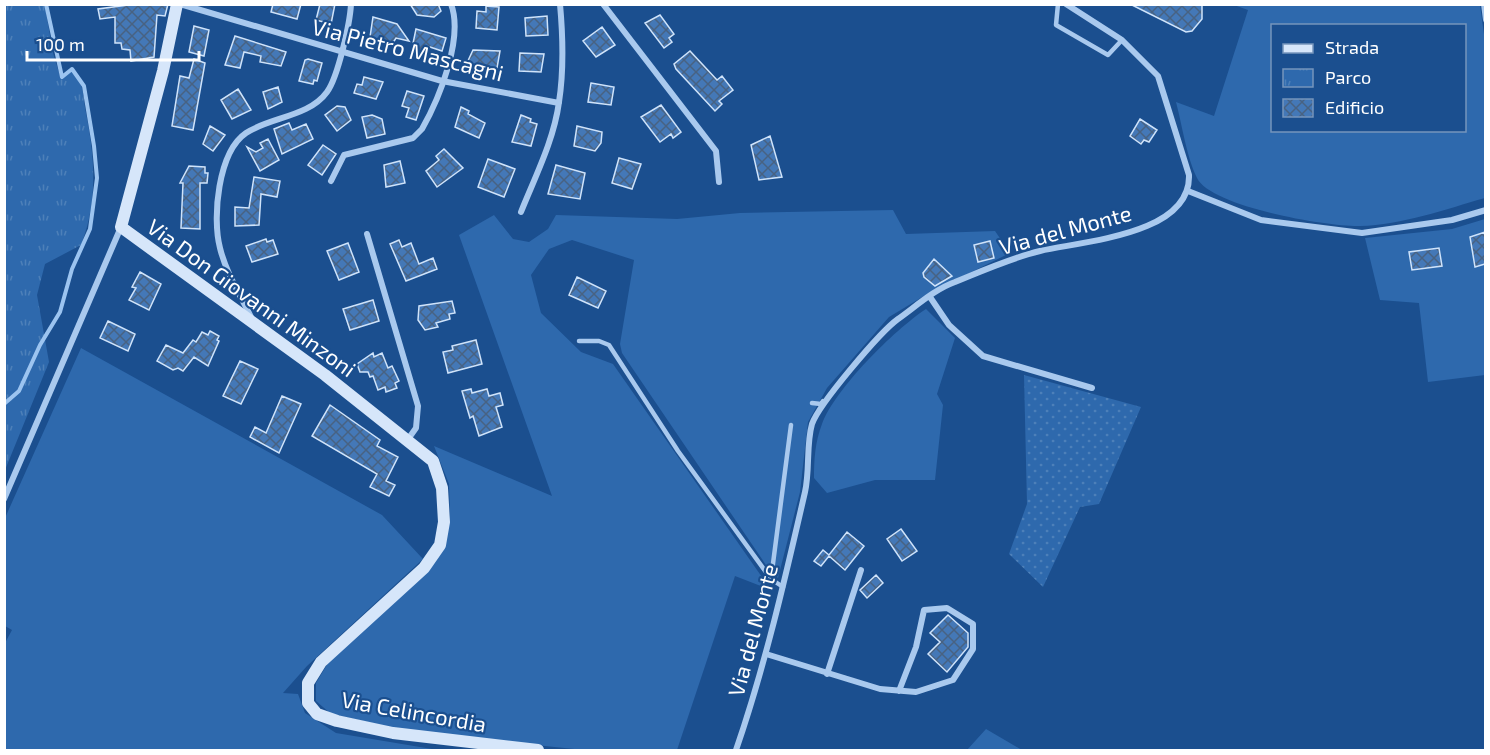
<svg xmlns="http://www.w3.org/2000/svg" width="1490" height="755" font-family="'Exo 2',sans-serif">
  <defs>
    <pattern id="park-tufts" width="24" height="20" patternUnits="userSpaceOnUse" patternTransform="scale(1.5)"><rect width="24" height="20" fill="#2e69ad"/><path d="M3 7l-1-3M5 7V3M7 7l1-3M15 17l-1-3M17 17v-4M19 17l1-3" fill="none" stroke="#4d80b9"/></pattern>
    <pattern id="garden-dots" width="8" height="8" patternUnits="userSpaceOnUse" patternTransform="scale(1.5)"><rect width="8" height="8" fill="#2e69ad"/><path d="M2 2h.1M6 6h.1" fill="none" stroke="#4d80b9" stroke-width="1.8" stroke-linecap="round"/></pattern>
    <pattern id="building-cross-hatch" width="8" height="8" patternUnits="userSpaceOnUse" patternTransform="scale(1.5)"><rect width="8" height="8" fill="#4478b7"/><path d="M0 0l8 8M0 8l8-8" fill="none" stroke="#486282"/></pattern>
  </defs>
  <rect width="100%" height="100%" fill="#1b4f8f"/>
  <!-- grass -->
  <path fill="#2e69ad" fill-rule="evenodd" d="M1234,5H1480L1486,49L1485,198C1446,209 1402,225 1360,226C1329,227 1211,207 1197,178C1187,158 1182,125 1176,102L1214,116L1248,10ZM1272,26H1464V130H1272Z
    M893,210L906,234L995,231L1010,253L929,293L889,317L827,388L808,422L800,492L778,578L768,568L622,353L620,344L634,260L572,240L549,249L531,275L541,313L581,352L613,364L771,590L735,576L677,750H584L468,738L390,727L331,714L316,701V683L328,663L445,546L450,516L449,484L434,446L552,496L459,235L494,215L513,239L529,242L548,229L556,215L677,219L740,213Z
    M1485,219V375L1428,382L1419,303L1380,300L1365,238L1452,229Z
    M926,309L955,338L937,394L943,405L935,480H875L827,493L814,478C814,460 815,442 822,424C835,389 894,330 926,309Z
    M81,348L382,515L423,559L307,666L283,693L298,694L305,713L336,733L438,750H5V643L12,630L5,626V518Z
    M986,729L1022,750H967Z"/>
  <!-- park -->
  <path fill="url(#park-tufts)" d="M5,4L45,6L53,53L61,79L72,70C86,89 82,92 86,113C95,159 98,201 81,245L45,264L37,295L49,362L5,470Z"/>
  <!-- garden -->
  <path fill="url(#garden-dots)" d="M1024,375L1141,407L1099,504L1080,507L1043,587L1009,554L1027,504Z"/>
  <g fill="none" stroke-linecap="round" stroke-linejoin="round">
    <!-- stream -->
    <path stroke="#9cc4f0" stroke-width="4" d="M4,404L19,391L40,345L60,312L72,269L90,229L97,178L94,146L84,86L72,69L62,77L46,4"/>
  </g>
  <!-- building -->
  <path fill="url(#building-cross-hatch)" stroke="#cfe3fa" stroke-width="1.5" d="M136,4H168L165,16L157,15L154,57L131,61L130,50L122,49L121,43H115V17L100,19L98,9Z
    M273,4H301L297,19L271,12Z
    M320,4H335L331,24L316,20Z
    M410,4H438L441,11L434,17L417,15Z
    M1130,4H1202V19L1192,31L1186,32Z
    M486,6L499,7L497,30L476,28L477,11L486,12Z
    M660,15L674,34L669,38L672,42L664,48L645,23Z
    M547,16L548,35L526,36L525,18Z
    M373,17L397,24L409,41L396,38L391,46L370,37Z
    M194,26L209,30L204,56L189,52Z
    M602,27L615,45L596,57L583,41Z
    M416,29L446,38L442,51L427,46L424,57L411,53Z
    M235,36L286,52L281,66L260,62L261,56L244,52L240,68L225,65Z
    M473,50L500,51L497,68L466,65Z
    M690,51L717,80L722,76L733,90L719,101L722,104L715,111L676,69L674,64Z
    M520,53L544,54L541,72L519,71Z
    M194,59L205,63L193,130L172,126L180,76L189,78Z
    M308,59L322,63L317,81L314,80L313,84L299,81L305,60Z
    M364,77L383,82L376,99L354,93L357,84L362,85Z
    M591,83L614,87L611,105L588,102Z
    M278,87L282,102L268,109L263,92Z
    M238,89L251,110L232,119L221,100Z
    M407,91L424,96L416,120L406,117L409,108L402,106Z
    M661,105L681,132L673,138L671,134L660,142L641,117Z
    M337,106L345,107L351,120L337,131L325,115Z
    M461,107L469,111L468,114L485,123L479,138L455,127Z
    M372,115L382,119L385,134L367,138L362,117Z
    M521,115L531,119L530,122L537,124L531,146L512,142Z
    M1140,119L1157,130L1149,142L1144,140L1141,144L1130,136Z
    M289,123L292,130L306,124L313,139L282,154L274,129Z
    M210,126L225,135L213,151L203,144Z
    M577,126L602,132L601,143L595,151L574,146Z
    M770,136L782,177L759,180L751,145Z
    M268,139L279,160L260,171L247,147L256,152L263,148L260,143Z
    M323,145L336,154L322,175L308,165Z
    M444,149L463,168L437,187L426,171L439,160L436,156Z
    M619,158L641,164L632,189L612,183Z
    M488,159L515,169L504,197L478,187Z
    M400,161L405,183L386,187L384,165Z
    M556,165L585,173L580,199L548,194Z
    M189,166L205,167V173H208L207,183H200V229L181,228L183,183H180Z
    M254,177L280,181L277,197L261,194L259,225L235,226V207L249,208Z
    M1485,232V264L1475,267L1470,237Z
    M266,239L267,242L273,240L278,254L252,262L246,246Z
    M399,240L402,247L411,243L419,264L433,258L437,269L406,281L390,244Z
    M990,241L994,258L978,262L974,245Z
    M348,243L359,272L339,280L327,251Z
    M1439,248L1442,266L1412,270L1409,252Z
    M934,259L952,276L935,286L924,277L923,273Z
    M140,272L161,284L149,310L129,300L136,288L132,287Z
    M577,277L606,291L598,308L569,295Z
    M373,300L379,321L350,330L343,309Z
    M452,301L455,313L449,314L450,319L436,323L438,327L425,330L418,320L419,306Z
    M108,321L135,334L128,351L100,338Z
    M210,331L219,336L217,340L219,341L208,366L194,357L183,371L178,368L173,370L157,361L166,345L183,353L193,340L196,342L202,332L208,335Z
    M476,340L482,364L448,373L443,352L453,350L452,346Z
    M373,353L374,357L382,353L388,368L392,366L399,381L395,383L397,388L386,392L385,387L378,390L373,376L370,377L368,372H360L357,364Z
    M240,361L258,369L241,404L223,396Z
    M471,389L472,393L487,389L489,396L500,393L503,405L496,407L502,427L479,436L473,416L470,418L462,391Z
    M282,396L301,404L279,453L250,437L255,427L266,433Z
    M330,405L380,440L377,446L398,457L386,481L395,485L389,496L370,487L377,474L312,436Z
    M901,529L917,551L902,561L887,539Z
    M847,532L864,546L845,570L829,556L821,566L814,561L823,550L829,555Z
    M876,575L883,583L867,598L860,590Z
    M948,615L968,633V647L947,672L928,654L940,642L930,633Z"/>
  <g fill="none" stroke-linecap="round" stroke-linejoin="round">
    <!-- lane -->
    <path stroke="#a9c9ee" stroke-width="4.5" d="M1058,4L1056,25L1108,55L1122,40
      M579,341H599L609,345L678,451L771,579
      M812,403L821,404L823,401
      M783,587L771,579L791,425"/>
    <!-- street -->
    <path stroke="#a9c9ee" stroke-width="6" d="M180,4L442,81L559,103
      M603,4L716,151L719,182
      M1484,4L1486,20
      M331,181L344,155L413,138L422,129C439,99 464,38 451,4
      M1188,191L1261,220L1362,233L1452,220L1486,210
      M521,212C535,177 554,140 559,102C564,70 563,37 560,4
      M367,234L418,406L416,428L406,442
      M930,297L949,325L983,356L1092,388
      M252,319C241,296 226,273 220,248C212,218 218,152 246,133C270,117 309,117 327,92C338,77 350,23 351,4
      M4,499L121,227
      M766,654L880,689L916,692L953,680L973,649V624L947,608L924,610L916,647L899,691
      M827,674L861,570
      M736,750C765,666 785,579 805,492C810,470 806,445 812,424C819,404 880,332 898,319C915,307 935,289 955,282C982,271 1011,258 1040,251C1083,241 1191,235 1189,175L1158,76L1122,40L1066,4"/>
    <!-- secondary -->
    <path stroke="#d6e6fa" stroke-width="12" d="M177,4L163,71L121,227L325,375L433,461L442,488L444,522L440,545L424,568L321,662L308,683V703L317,714L337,721L393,733L538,750"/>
  </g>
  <g text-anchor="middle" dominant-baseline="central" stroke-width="4.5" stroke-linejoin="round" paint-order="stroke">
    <!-- street labels -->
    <g font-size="22" fill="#fff" stroke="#1b4f8f">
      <text transform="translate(408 49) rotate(14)">Via Pietro Mascagni</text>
      <text transform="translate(1065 229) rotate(-15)">Via del Monte</text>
      <text transform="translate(252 297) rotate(36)">Via Don Giovanni Minzoni</text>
      <text transform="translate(752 630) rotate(-75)">Via del Monte</text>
      <text transform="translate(414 711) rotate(10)">Via Celincordia</text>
    </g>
  </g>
  <!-- border -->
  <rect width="1490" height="755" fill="none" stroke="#ffffff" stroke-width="12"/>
  <!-- legend -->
  <rect x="1271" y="24" width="195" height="108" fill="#1b4f8f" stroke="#7695bc" stroke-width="1.5"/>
  <rect x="1283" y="44" width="30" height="9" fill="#d6e6fa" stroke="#7695bc" stroke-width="1.5"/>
  <text x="1325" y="54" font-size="18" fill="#ffffff">Strada</text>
  <rect x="1283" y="69" width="30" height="18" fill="url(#park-tufts)" stroke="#7695bc" stroke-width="1.5"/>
  <text x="1325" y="84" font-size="18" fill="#ffffff">Parco</text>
  <rect x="1283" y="99" width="30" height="18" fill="url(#building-cross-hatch)" stroke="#7695bc" stroke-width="1.5"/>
  <text x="1325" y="114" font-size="18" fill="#ffffff">Edificio</text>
  <!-- scale -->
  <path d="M27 51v9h172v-9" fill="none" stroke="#ffffff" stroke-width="3"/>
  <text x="36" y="51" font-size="18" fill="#ffffff" stroke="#1b4f8f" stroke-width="4.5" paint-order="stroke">100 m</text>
</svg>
